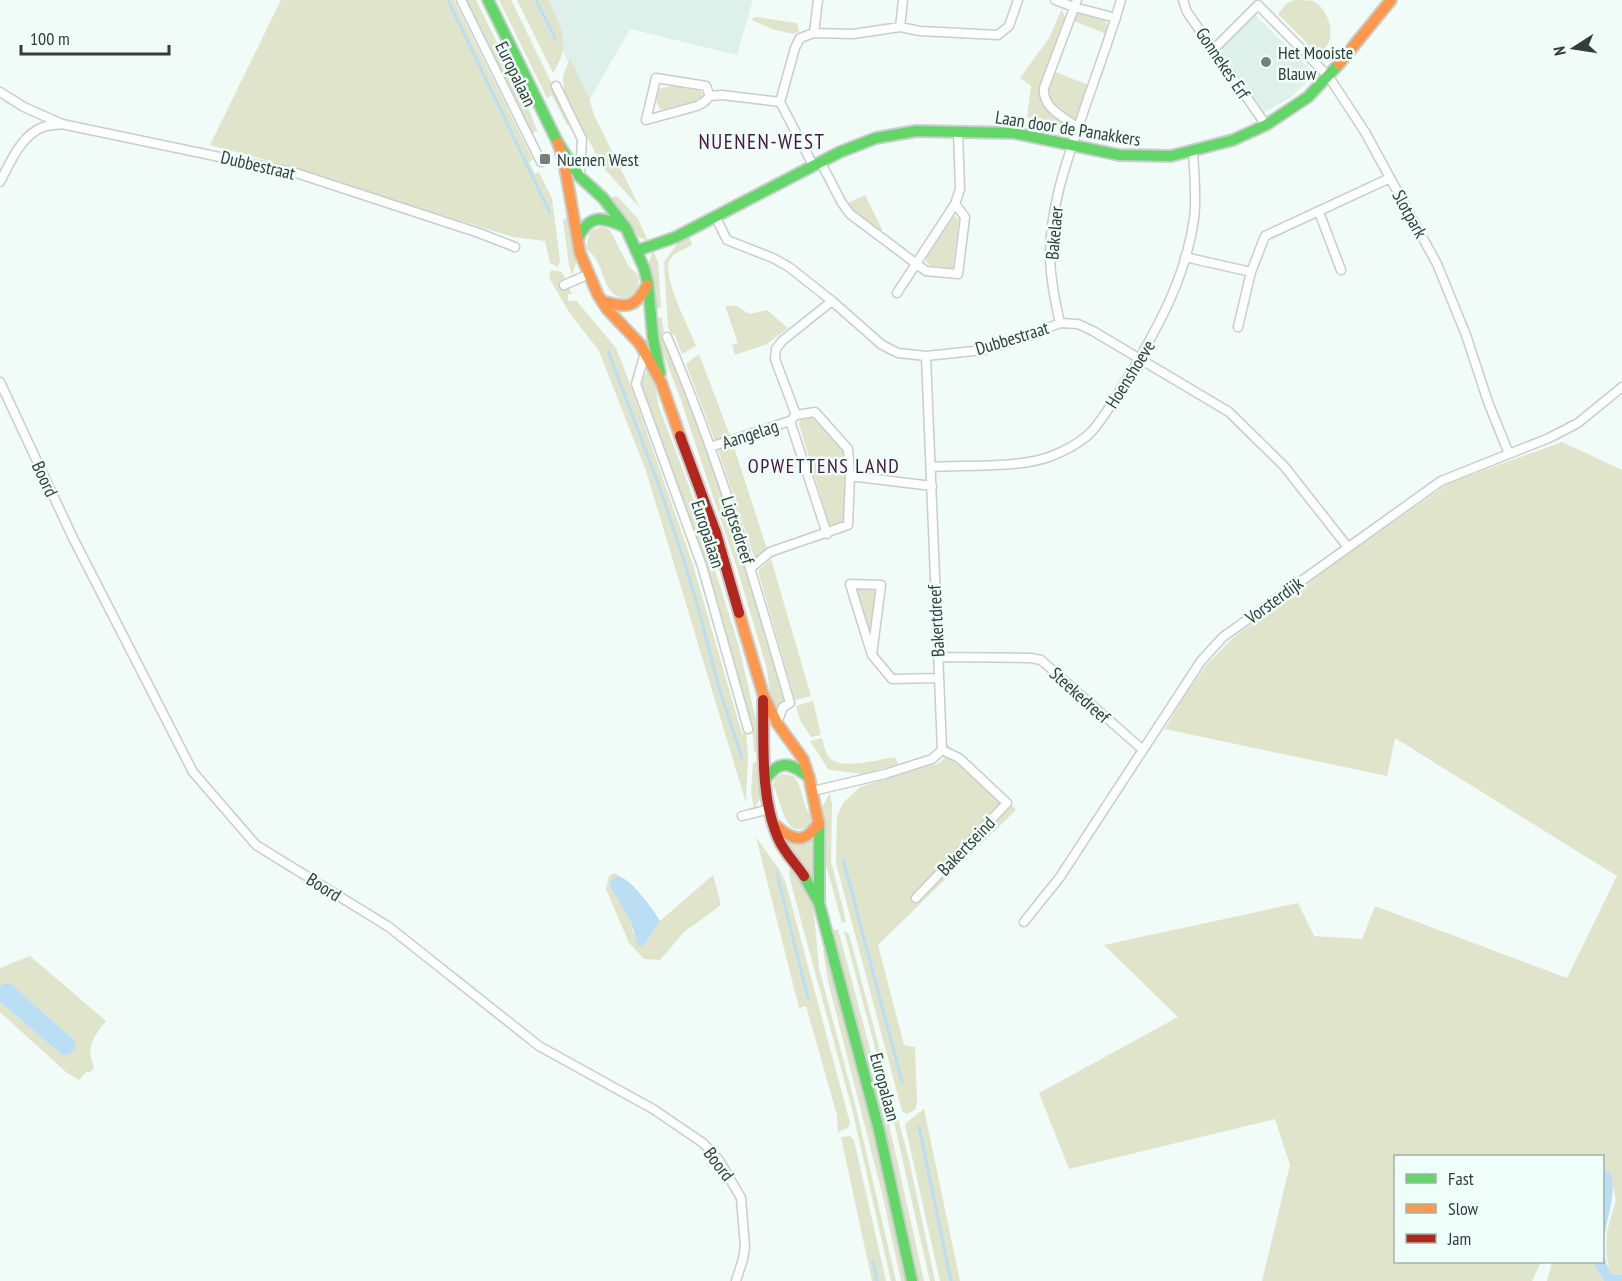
<svg xmlns="http://www.w3.org/2000/svg" width="1622" height="1281" font-family="'PT Sans Narrow',sans-serif">
  <rect width="100%" height="100%" fill="#f1fbf7"/>
  <!-- built -->
  <path fill="#def0ea" d="M540,0H753L737,55L630,29L587,104Z
    M1252,12L1315,74L1290,98L1264,112L1221,49Z"/>
  <!-- green -->
  <path fill="#e0e4cb" d="M281,0H454L533,160L529,162L535,174L539,172L552,199L560,260L558,267L550,263L545,241L512,237L277,163L210,145Z
    M465,0H476L526,102L537,131L530,134Z
    M499,0H511L571,123L567,125L552,95L547,98Z
    M517,0H548C562,29 572,43 553,73Z
    M1294,0C1300,0 1307,0 1313,1C1327,8 1335,30 1328,44C1326,48 1322,51 1319,55L1278,14L1286,4Z
    M1062,9L1067,24L1039,92L1041,103L1072,128L1027,117L1031,86L1020,78L1049,38Z
    M1077,11L1104,19L1107,25L1106,34L1074,21Z
    M755,17L797,23L799,31L794,34L772,29L754,21L752,19Z
    M570,58L589,98L594,115L640,208L602,166L564,93L563,76Z
    M1053,71L1088,85L1075,122L1052,104L1046,94Z
    M677,85L700,89L703,96C690,104 676,112 660,109L655,99L657,89Z
    M865,195L882,229L880,232L852,211L848,203Z
    M617,196L638,219L648,241L635,235L617,208L609,198Z
    M571,216L578,258L572,275L569,265L563,220Z
    M954,216L959,219L953,268H933L926,262V258Z
    M602,227L610,230L629,267L637,274L639,279L637,290L627,298C605,299 605,273 596,259C593,254 589,252 586,248L590,232L594,229Z
    M689,234L692,245C686,249 672,253 669,261C663,279 688,326 696,346L682,354L674,334L671,335L668,327L664,262L679,241Z
    M653,250L658,262L661,307L653,311L648,265Z
    M551,270L562,272L565,278L560,281L564,289L569,287L572,294H568V301H577L579,304L616,348L627,376L693,565L742,734L746,733L748,754L746,803L646,471L599,351L569,312L549,278Z
    M725,306H737L749,314L767,310L788,328L767,344L735,355L732,345L738,343Z
    M662,317L664,335C710,455 750,575 785,699L777,712L771,700L767,669L737,568L688,422C679,388 660,354 654,320Z
    M699,354L730,436L715,441L686,364Z
    M649,367L654,380L659,407L690,489L739,647L760,737L761,750L754,752C754,723 741,692 733,663C707,569 675,476 640,385Z
    M811,417L845,449L844,521L832,526L829,524L799,424L800,420Z
    M1562,442L1622,470V1275L1612,1274L1609,1270L1606,1252L1607,1231L1616,1200L1610,1172L1603,1170L1602,1156H1396V1262H1541L1532,1281H1262L1290,1165L1275,1119L1069,1169L1039,1093L1178,1017L1104,945L1298,903L1314,936L1362,939L1375,906L1567,978L1617,876L1395,738L1387,776L1165,729L1184,696L1207,664L1234,637L1355,549L1449,483Z
    M733,444L767,549L755,560L718,450Z
    M771,559L811,696L795,700L758,571Z
    M858,589L874,590L877,593L871,641L856,592Z
    M813,701L821,735L811,737L800,720L796,706Z
    M822,738C824,745 825,754 831,759C843,770 880,759 895,757L898,764L863,774L831,770L828,769L810,741Z
    M947,744L1016,810L878,945L904,1045L915,1047L917,1102L915,1110L906,1114L902,1111L836,863L837,816L843,803L860,787L939,763L944,759Z
    M761,759L763,794L754,809L751,792L753,763Z
    M782,774L794,776C803,788 802,805 811,817L810,825C784,843 782,800 773,786L775,779Z
    M830,793L832,804L831,861L846,921L842,923L823,854L821,809Z
    M756,837L781,872L786,884L850,1123L848,1128L838,1132L837,1115L806,1006L799,1008Z
    M813,838L817,840L814,887L783,841L786,839Z
    M791,865L801,876L813,903L819,968L856,1108L896,1281H891L852,1109L792,887L789,874Z
    M614,873L620,876H617L610,886L631,922L633,933L644,945L660,921L713,875L721,905L684,932L660,960L644,959L629,943L606,889L609,876Z
    M838,929L884,1102L924,1281H918L893,1164L832,931Z
    M844,931L849,934L909,1160L935,1281H930L889,1100Z
    M826,949L868,1106L907,1281H901L883,1197L828,981L823,950Z
    M30,956L106,1021C94,1036 85,1047 94,1067L91,1072H86L79,1080L67,1073L0,1012V1002L62,1055L74,1040L11,984L0,987V968Z
    M924,1109L960,1281H940L905,1125L907,1122Z
    M850,1136L854,1140L861,1171L886,1281H872L841,1137Z
    M1552,1262H1593L1604,1281H1547Z"/>
  <!-- water -->
  <path fill="#badef4" d="M617,876C629,876 654,910 660,921L644,945L638,946L631,922L610,886L611,880Z
    M3,984H11L74,1040L76,1047L69,1055H62L0,1002V987Z
    M1603,1170L1610,1172C1622,1201 1590,1243 1612,1274L1622,1275V1281H1604L1593,1262H1602Z"/>
  <g fill="none" stroke-linecap="round" stroke-linejoin="round">
    <!-- stream -->
    <path stroke="#badef4" stroke-width="3" d="M448,0L550,213
      M536,0L555,38
      M608,351L658,483L685,564L700,614L718,685L742,758
      M843,859L902,1082
      M777,874L808,998
      M919,1127L951,1281
      M873,1262L877,1281"/>
    <defs>
      <path id="street" d="M461,0L541,162
        M1055,0L1074,7L1116,18
        M1077,0L1044,88C1042,108 1064,117 1077,127
        M1183,0L1187,12L1266,125
        M900,27L903,0
        M814,33L818,0
        M1214,49L1258,5L1329,77L1365,132L1437,264L1466,335L1488,402L1509,454
        M556,86L582,139L580,177
        M0,92L24,107L62,124L296,173L479,233L515,247
        M710,96L706,86L656,78L646,120L697,106L704,102L710,96L722,95L780,102
        M821,163L842,203L850,214L926,271L958,274L965,217L955,204
        M814,167L780,102L795,48L800,38L814,33L853,34L900,27L920,31L998,35L1009,26L1018,0
        M0,182C10,163 21,135 43,127C49,125 56,125 62,124
        M1319,212L1341,270
        M715,216L727,240L773,258L789,267L832,301L882,345L898,353L926,356L984,350L1020,339L1060,323L1078,324L1093,331L1229,412L1284,466L1347,546
        M1185,257L1251,272
        M564,285L589,274
        M897,293L955,204L960,189L958,131
        M1060,323C1055,302 1051,281 1050,260C1049,209 1067,160 1083,113C1096,75 1110,38 1121,0
        M1238,327L1251,272L1265,236L1390,178
        M667,337C718,455 754,579 790,703L783,707L777,723
        M645,353L636,384L702,566L748,729
        M0,382L73,538L193,772L256,845L389,927L539,1046L653,1109L703,1143L719,1160L741,1198L745,1247L743,1259L736,1281
        M796,415L775,359L776,349L782,341L832,301
        M790,421L827,534
        M710,447L790,421L796,415L815,412L848,449L850,476L848,525L770,552L751,568
        M931,467C965,465 1018,468 1049,457C1063,452 1082,442 1092,431C1107,414 1118,393 1130,374C1159,326 1186,276 1194,219C1197,196 1194,174 1193,151
        M850,476L932,486
        M850,584L881,585L872,655Z
        M872,655L892,679L938,678
        M938,657L1031,658L1041,660L1143,750
        M813,791L885,774L932,759L942,750L926,356
        M742,816L770,809
        M916,898L1007,803L959,758L942,750
        M1024,922L1060,877L1201,661L1223,637L1441,481L1549,438L1578,423L1622,387"/>
      <path id="fast" d="M488,0L558,143L580,177L603,198L626,228L644,268L648,284L653,338L660,373
        M578,238C590,213 603,217 625,227
        M636,251L676,237L840,152L876,138L916,131L1014,133L1119,155L1171,156L1233,140L1266,125L1308,97L1339,64
        M765,780C780,758 790,763 809,777
        M819,825V903
        M804,876L819,903L879,1130L912,1281"/>
      <path id="slow" d="M1339,64L1391,0
        M558,143L564,162L580,253L598,295L607,309L640,344L661,382L680,436
        M602,301C626,308 635,309 647,285
        M739,613L763,694L777,723L803,759L809,777L819,825
        M775,825C793,841 805,845 819,822"/>
      <path id="jam" d="M680,436L716,533L739,613
        M763,700C764,745 760,796 778,838C783,851 796,864 804,876"/>
    </defs>
    <!-- street casing -->
    <use href="#street" stroke="#c7cecc" stroke-width="11"/>
    <!-- fast casing -->
    <use href="#fast" stroke="#c7cecc" stroke-width="14"/>
    <!-- slow casing -->
    <use href="#slow" stroke="#c7cecc" stroke-width="14"/>
    <!-- jam casing -->
    <use href="#jam" stroke="#c7cecc" stroke-width="14"/>
    <!-- street -->
    <use href="#street" stroke="#fdfefe" stroke-width="8"/>
    <!-- fast -->
    <use href="#fast" stroke="#63d668" stroke-width="10"/>
    <!-- slow -->
    <use href="#slow" stroke="#ff974d" stroke-width="10"/>
    <!-- jam -->
    <use href="#jam" stroke="#b3261e" stroke-width="10"/>
  </g>
  <!-- markers -->
  <g fill="#777f7c" stroke="#edfff8" stroke-width="2">
    <circle cx="1266" cy="62" r="6"/>
    <rect x="539" y="153" width="12" height="12" rx="3"/>
  </g>
  <g text-anchor="middle" dominant-baseline="central" stroke-width="5" stroke-linejoin="round" paint-order="stroke">
    <!-- poi labels -->
    <g font-size="18" fill="#353c39" stroke="#edfff8" text-anchor="start">
      <text x="1278" y="52">Het Mooiste<tspan x="1278" dy="21">Blauw</tspan></text>
      <text x="557" y="159">Nuenen West</text>
    </g>
    <!-- street labels -->
    <g font-size="18" fill="#353c39" stroke="#edfff8">
      <text transform="translate(1223 63) rotate(56)">Gonnekes Erf</text>
      <text transform="translate(516 74) rotate(64)">Europalaan</text>
      <text transform="translate(1068 128) rotate(9)">Laan door de Panakkers</text>
      <text transform="translate(258 165) rotate(13)">Dubbestraat</text>
      <text transform="translate(1410 214) rotate(61)">Slotpark</text>
      <text transform="translate(1054 233) rotate(-85)">Bakelaer</text>
      <text transform="translate(1012 338) rotate(-17)">Dubbestraat</text>
      <text transform="translate(1130 374) rotate(-58)">Hoenshoeve</text>
      <text transform="translate(750 434) rotate(-18)">Aangelag</text>
      <text transform="translate(45 479) rotate(65)">Boord</text>
      <text transform="translate(738 530) rotate(72)">Ligtsedreef</text>
      <text transform="translate(708 534) rotate(72)">Europalaan</text>
      <text transform="translate(1274 600) rotate(-36)">Vorsterdijk</text>
      <text transform="translate(936 621) rotate(-93)">Bakertdreef</text>
      <text transform="translate(1080 695) rotate(42)">Steekedreef</text>
      <text transform="translate(966 846) rotate(-46)">Bakertseind</text>
      <text transform="translate(324 887) rotate(32)">Boord</text>
      <text transform="translate(885 1087) rotate(75)">Europalaan</text>
      <text transform="translate(719 1164) rotate(53)">Boord</text>
    </g>
    <!-- neighbourhood labels -->
    <g font-size="20" letter-spacing="1.5" fill="#4b1440" stroke="#edfff8">
      <text x="824" y="466">OPWETTENS LAND</text>
    </g>
    <!-- quarter labels -->
    <g font-size="21" letter-spacing="1.5" fill="#4b1440" stroke="#edfff8">
      <text x="762" y="141">NUENEN-WEST</text>
    </g>
  </g>
  <!-- legend -->
  <rect x="1394" y="1155" width="210" height="108" fill="#edfff8" stroke="#a3b1ac" stroke-width="1.5"/>
  <rect x="1406" y="1174" width="30" height="9" fill="#63d668" stroke="#a3b1ac" stroke-width="1.5"/>
  <text x="1448" y="1185" font-size="18" fill="#353c39">Fast</text>
  <rect x="1406" y="1204" width="30" height="9" fill="#ff974d" stroke="#a3b1ac" stroke-width="1.5"/>
  <text x="1448" y="1215" font-size="18" fill="#353c39">Slow</text>
  <rect x="1406" y="1234" width="30" height="9" fill="#b3261e" stroke="#a3b1ac" stroke-width="1.5"/>
  <text x="1448" y="1245" font-size="18" fill="#353c39">Jam</text>
  <!-- north arrow -->
  <g transform="translate(1574 48) rotate(258)" stroke="#edfff8" stroke-width="4.5" paint-order="stroke">
  <path d="M0-4.5L10 22L0 15L-10 22Z" fill="#353c39"/>
  <text y="-9" font-size="16" font-weight="bold" text-anchor="middle" fill="#353c39">N</text>
  </g>
  <!-- scale -->
  <path d="M21 45v9h148v-9" fill="none" stroke="#353c39" stroke-width="3"/>
  <text x="30" y="45" font-size="18" fill="#353c39" stroke="#edfff8" stroke-width="4.5" paint-order="stroke">100 m</text>
</svg>
